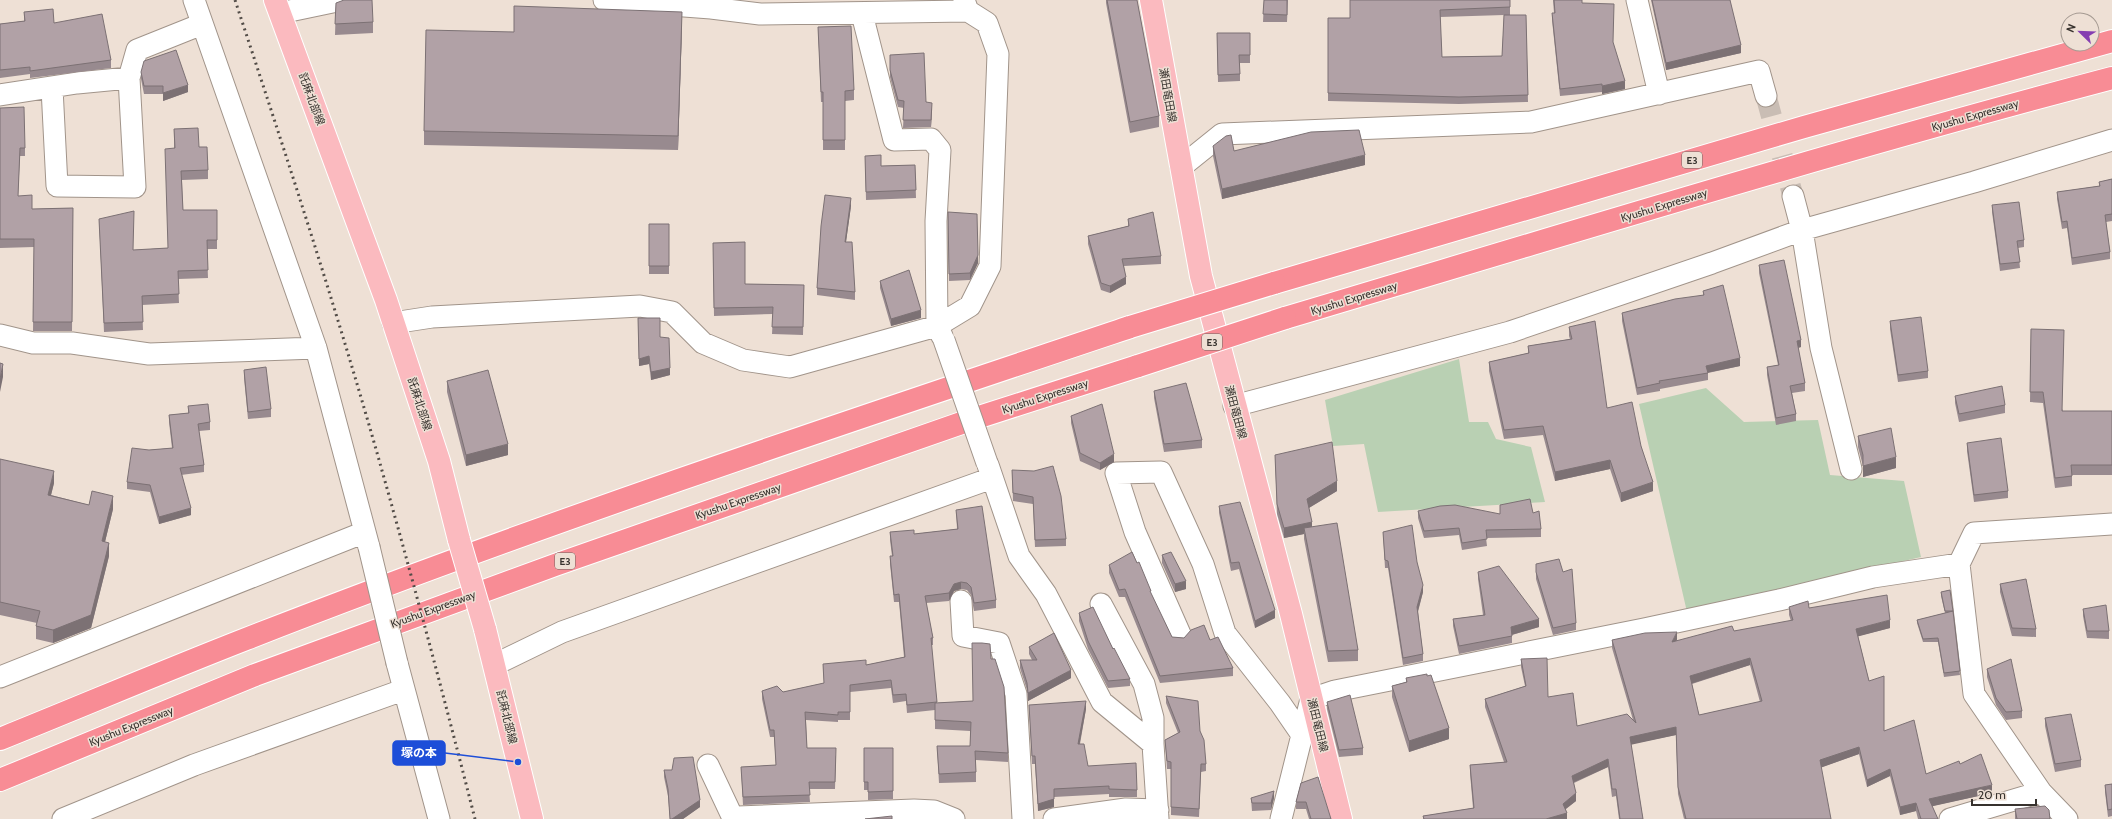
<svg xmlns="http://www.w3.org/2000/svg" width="2112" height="819" font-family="Cabin,'Noto Sans JP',sans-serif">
  <rect width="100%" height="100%" fill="#eee0d5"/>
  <!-- green -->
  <path fill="#b9d0b3" d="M1459,359L1469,422H1488L1496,439L1531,447L1545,502L1378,512L1364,444L1333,446L1325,400Z
    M1706,388L1744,422L1818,420L1830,475L1904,481L1921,557L1687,612L1639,404Z"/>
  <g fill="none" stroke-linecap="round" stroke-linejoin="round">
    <!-- minor-tunnel -->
    <path stroke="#c9bdb4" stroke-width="21" stroke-dasharray="21 10" stroke-linecap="butt" d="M1766,96L1793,196"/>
    <defs>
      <path id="minor" d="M194,0L316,348L369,547
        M604,0L711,8L760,14L968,11
        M1637,0L1659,94
        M280,13L342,0
        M862,14L894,140L931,139L940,150L936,221L937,326L942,336
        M52,88L57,186L135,187L129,78L137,50L202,24
        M0,95L77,83L129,78
        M1181,167L1222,134L1531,122L1759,71L1766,96
        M1793,196L1802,230L1821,348L1851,469
        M393,323L432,317L640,306L672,312L703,343L743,360L790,367L937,326L970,306L990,266L998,54L987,23L968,11L964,0
        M0,335L33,343H72L149,354L316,348
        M1234,406L1510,332L1712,263L1802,230L1974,182L2112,140
        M988,465L1019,556L1046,594L1102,702L1153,744L1158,819
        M961,601L963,636L999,643L1016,694L1023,819
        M1101,604L1144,684L1153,718V744
        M1180,634L1135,532L1116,473L1161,472L1203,564L1225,633L1280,703L1302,735
        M397,663L439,819
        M494,665L562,632L992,478
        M0,677L365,532
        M708,765L732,816L738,817L914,810L934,811L954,819
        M63,819L194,765L403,690
        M1054,819L1126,809L1158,810
        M1281,819L1311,699L1335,691L1644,629L1779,600L1873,577L1959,564
        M1950,819L2041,792
        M2067,819L2041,792L1974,694L1959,564L1974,533L2112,524"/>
      <path id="major" d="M275,0L386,300L439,461L459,540
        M1151,0L1201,276L1291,614L1341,819
        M485,629L532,819"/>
      <path id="highway" d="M1274,283L1804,127L2112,41
        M1285,318C1560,236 1835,151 2112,78
        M0,739C82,706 164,671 246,639C537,525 834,426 1130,327
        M0,780L255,675L555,565L973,419L1138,366"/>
    </defs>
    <!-- minor casing -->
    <use href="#minor" stroke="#a1948a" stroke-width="23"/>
    <!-- major casing -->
    <use href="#major" stroke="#fff" stroke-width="24"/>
    <!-- highway casing -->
    <use href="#highway" stroke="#fff" stroke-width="24"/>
    <!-- minor -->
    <use href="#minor" stroke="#fff" stroke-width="21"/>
    <!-- major -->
    <use href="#major" stroke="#fbbabf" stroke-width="22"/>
    <!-- highway -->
    <use href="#highway" stroke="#f88c95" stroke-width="22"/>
    <!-- rail -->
    <path stroke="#524c47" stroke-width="3" stroke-dasharray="2 4" stroke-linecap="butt" d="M235,0C286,155 337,310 381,467C414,584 445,701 475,819"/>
    <defs>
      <path id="minor-bridge" d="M944,340L987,463
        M369,547L397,663"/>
      <path id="major-bridge" d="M459,540L485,629"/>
      <path id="highway-bridge" d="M1130,327L1274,283
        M1138,366L1285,318"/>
    </defs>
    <!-- minor-bridge casing -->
    <use href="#minor-bridge" stroke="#a1948a" stroke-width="23" stroke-linecap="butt"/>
    <!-- major-bridge casing -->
    <use href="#major-bridge" stroke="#fff" stroke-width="24" stroke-linecap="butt"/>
    <!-- highway-bridge casing -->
    <use href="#highway-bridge" stroke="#fff" stroke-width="24" stroke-linecap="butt"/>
    <!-- minor-bridge -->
    <use href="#minor-bridge" stroke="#fff" stroke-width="21"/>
    <!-- major-bridge -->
    <use href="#major-bridge" stroke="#fbbabf" stroke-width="22"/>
    <!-- highway-bridge -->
    <use href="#highway-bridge" stroke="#f88c95" stroke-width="22"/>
  </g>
  <!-- wall -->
  <path fill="#988a8f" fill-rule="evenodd" d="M1106,0H1137L1159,116V127L1130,133L1106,3Z
    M1264,0H1288L1287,22H1263Z
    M1510,0V15H1526L1528,102L1459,104L1328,101V18H1350ZM1504,15L1502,56L1442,57L1440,17Z
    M1553,0H1582V3L1613,43L1625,89L1602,94V92L1560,96L1552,20V13H1554Z
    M1651,0H1730L1741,53L1666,70Z
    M336,3L373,22V33L335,35Z
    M24,12L54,23L111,60V68L30,78V74L0,78V24L24,21Z
    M682,26L678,150L424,145V131L514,32Z
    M818,27L854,90V100L845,101V150H823V102H821Z
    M1217,33L1250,55V63H1240V81L1218,82Z
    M890,55L932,110L931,127L903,128L904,108L898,107L890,77Z
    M141,72L188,92L163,101V94H144L141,79Z
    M0,108L25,148V156H20L18,196L32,209L73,208L72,331H33L34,247L0,248Z
    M174,129L199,147L208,170V179L182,180L183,210H217V249H207L208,278L178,279L179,303L142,305L143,330L104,332L99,219L133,250L168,248L174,148Z
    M1213,146L1234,151L1365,165L1222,199L1213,156Z
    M865,156L881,166L915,165L916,198L866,200Z
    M2112,179V221L2106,222L2110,252V259L2072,265L2067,228L2062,229L2057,199V192L2099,186V182Z
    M1992,205L2024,240V247L2018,248L2020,268L2000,271L1992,212Z
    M851,206L846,242L855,292V300L817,295V288Z
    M948,212L978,263L970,280L949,281Z
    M1128,219L1161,256V264L1124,266L1126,284L1110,293L1101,290L1088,244V236L1128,226Z
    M649,224H669V274H649Z
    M713,243L745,284L804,285L803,335L772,334L773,314L714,316Z
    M1759,265L1801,347L1798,348L1805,383V391L1792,393L1796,414V421L1776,425L1767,375V367L1778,365L1759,273Z
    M880,281L921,318L891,326L880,288Z
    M1703,291L1740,366L1708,373V380L1660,389V391L1637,395L1622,321V313L1703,295Z
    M638,318L660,337L670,375L651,380L649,364L639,366Z
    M1890,321L1928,371V378L1898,382L1890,329Z
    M1569,327L1607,408L1641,446L1653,491L1621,502L1610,469L1555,481L1543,435L1504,439L1489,371V362L1528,353V346L1570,339L1569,336Z
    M2031,329L2063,411H2112V475H2072V486L2055,488L2043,403L2030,402Z
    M244,370L271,409V417L248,419L244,378Z
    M447,381L508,455L466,466L447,392Z
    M1154,391L1202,440V448L1164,452L1154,398Z
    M1955,396L2005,405V413L1959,422L1955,403Z
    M188,406L210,422V430L199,431L204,465V472L181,475L191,515L159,524L150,492L127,489V482L149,450L172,448L169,422V415L188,413Z
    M1071,416L1114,462L1100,470L1080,461L1071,423Z
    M1858,436L1896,468L1863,477V466L1858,447Z
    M1967,443L2008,491V498L1974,502L1967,451Z
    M1275,455L1337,491L1309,508L1312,527L1358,650V661L1328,662L1304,539V534L1284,538L1277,514Z
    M0,459L54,483L51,495L89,505L113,509L105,542L109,556L91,628L53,643L36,639V626L37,623L0,615Z
    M1012,470L1066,539V546L1035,547L1033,504L1013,501Z
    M1219,506L1275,618L1255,628L1239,569L1231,571L1219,513Z
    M956,510L996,600V608L974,611L971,595L967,590L961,589L954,591L949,601L926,603L933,638V645H931L937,703L973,701L991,659L1008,753V762L976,760V782L939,783L937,746H970V731L935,729V710L907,713L906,701L893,703L891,688L850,692V720H838V722L806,720L807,748L836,756L835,789H809L810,802L743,805L741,767L776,765L774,737H770L762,699V691L783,692L824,683L823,664L866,665L904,657L899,602H894L890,564V556H892L890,540V532L914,534L957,529Z
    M1418,511L1500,514L1533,513L1541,529V537L1486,538L1487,546L1462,550L1459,535L1424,538L1418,518Z
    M1383,532L1417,562L1423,592L1418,612L1423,654V661L1403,665L1388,568H1385Z
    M1162,555L1186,589L1175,592L1162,563Z
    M1536,564L1576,623V630L1553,635L1536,579Z
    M1109,565L1151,595L1172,637L1210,640L1233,668V676L1160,683L1125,597H1119L1109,573Z
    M1478,572L1539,627L1512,635V643L1459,654L1453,626V619L1483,615L1478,579Z
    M2000,584L2036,629V637L2012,636L2000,592Z
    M1950,590L1960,675L1944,677L1938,642H1923L1917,623V620L1945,613L1941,596V592Z
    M1789,607L1809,608L1890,628L1858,636L1869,681L1884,731L1926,774L1960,764L1992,793L1932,806L1938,819H1918L1916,811L1900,815L1890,776L1867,787L1859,754L1822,767L1684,819L1678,794L1676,735L1631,744L1643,819H1619L1616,796L1612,797L1608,767L1574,783L1576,801L1566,809L1567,819H1423V816L1473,808L1470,773V765L1504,762L1485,707V699L1525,686L1521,667V659L1548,697L1577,726L1633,720L1612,648V640L1677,639V641L1791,621L1789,615ZM1750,665L1760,702L1699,715L1692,684Z
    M2083,609L2109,631V639L2087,638L2083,616Z
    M1079,613L1130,679V686L1108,688L1088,649L1079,621Z
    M1029,647L1071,678L1028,701L1027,690L1020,668V660H1032L1029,654Z
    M1987,669L2022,711V718L2006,720L1996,705L1987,677Z
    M1427,676L1449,739L1409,752L1392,697V686L1406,682V678Z
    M1166,696L1200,731L1206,764V771L1201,772L1199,817L1171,815V769H1167L1165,740L1178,733L1166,703Z
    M1327,702L1363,748V755L1339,757L1327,709Z
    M1029,705L1086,709L1080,744L1088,766L1137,790V797H1109V794L1054,797V807L1038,811L1035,764H1032Z
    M2045,718L2081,760V767L2055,772L2045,726Z
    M864,748H893V799L868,800V790H864Z
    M664,770L700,807L683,819H670L668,796L664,777Z
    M1301,783L1331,819H1309L1306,809H1296V802Z
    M2112,784V816L2108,817L2105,792V785Z
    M1251,798H1274L1271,810L1252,811Z
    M2015,809L2050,819H2015Z"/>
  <!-- shaded-wall -->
  <path fill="#7c7174" d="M682,12V26L678,150V136Z
    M1741,45V53L1666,70V63Z
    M1625,81V89L1602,94V86Z
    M188,85V92L163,101V93Z
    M932,103V110L931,127V120Z
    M1365,155V165L1222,199V189Z
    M851,198V206L845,249V242Z
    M978,255V263L970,280V273Z
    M1126,277V284L1110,293V286Z
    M921,310V318L891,326V319Z
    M1801,340V347L1797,348V341Z
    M649,356V364L639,366V359Z
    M1740,358V366L1706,373V366Z
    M3,364V377L0,392V379Z
    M670,368V375L651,380V372Z
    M508,444V455L466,466V455Z
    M1114,454V462L1100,470V463Z
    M1896,457V468L1863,477V466Z
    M1610,460V469L1555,481V472Z
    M54,471V483L48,507V495Z
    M1337,481V491L1307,509V499Z
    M1653,482V491L1621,502V493Z
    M113,496V509L102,554V541Z
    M191,508V515L159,524V517Z
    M1312,522V532L1304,528V534L1284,538V528Z
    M109,543V556L91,628L53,643V630Z
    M1186,581V589L1175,592V584Z
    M961,582V589L954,591L949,601V593L954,584Z
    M1423,585V592L1417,614V607Z
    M1275,610V618L1255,628V621Z
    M1539,619V627L1511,635V627Z
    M1890,620V628L1856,637V629Z
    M1677,632V639L1672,650V642Z
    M1750,658V665L1690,684V676Z
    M1071,670V678L1028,701V693Z
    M1086,701V709L1078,752V744Z
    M1676,727V735L1630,745V737Z
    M1449,728V739L1409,752V741Z
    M1859,747V754L1820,768V760Z
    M1608,759V767L1572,783V776Z
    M1890,769V776L1867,787V780Z
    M1992,785V793L1929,807V799Z
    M1274,791V798L1271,810V803Z
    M1576,793V801L1563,811V804Z
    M1054,797V807L1038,811V804Z
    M700,800V807L683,819H672Z
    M1916,803V811L1900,815V807Z
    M1567,813V819H1546Z"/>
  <!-- building -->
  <path fill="#b1a1a6" stroke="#7c7174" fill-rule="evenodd" d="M344,0H372L373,22L335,24L336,3Z
    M1107,0H1137L1159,116L1130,122Z
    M1264,0H1287V15L1263,14Z
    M1350,0H1510V7L1440,10L1442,57L1502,56L1504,15H1526L1528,95L1459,97L1328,93V18H1350Z
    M1554,0H1582V3L1614,4L1613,42L1625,81L1602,86V84L1560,89L1552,13H1555Z
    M1652,0H1730L1741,45L1666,63Z
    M514,6L682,12L678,136L424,131L426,30L514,32Z
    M53,9L54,23L102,14L111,60L30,71V67L0,70V24L25,21L24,12Z
    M851,26L854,90L845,91V140H823V92H821L818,27Z
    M1217,33H1250V55H1239L1240,74L1218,75Z
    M176,50L188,85L163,93V86H144L141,72L144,61Z
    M924,53L926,102L932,103L931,120H903L904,101L898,100L890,70V55Z
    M24,107L25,148H20L18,196L32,195V209L73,208L72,322H33L34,239H0V108Z
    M198,128L199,147H207L208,170L181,171L183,210H217V240H207L208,270L178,271L179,294L142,296L143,322L104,323L99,219L134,211L133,250L168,248L165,149L175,148L174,129Z
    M1359,130L1365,155L1222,189L1213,146L1226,136L1231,135L1234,151L1311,132Z
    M881,155V166L915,165L916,190L866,192L865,156Z
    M2112,179V214L2105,215L2110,252L2072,258L2067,221L2062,222L2057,192L2100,186L2099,182Z
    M825,195L851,198L845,242H852L855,292L817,288L821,226Z
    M2019,202L2024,240L2017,241L2020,262L2000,264L1992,205Z
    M948,212L977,214L978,255L970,273L949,274Z
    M1153,212L1161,256L1122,259L1126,277L1110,286L1101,283L1088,236L1129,226L1128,219Z
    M649,224H669V266H649Z
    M745,242V284L804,285L803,327H772L773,307L714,308L713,243Z
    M1784,260L1801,340L1797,341L1805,383L1790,386L1796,414L1776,418L1767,367L1779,365L1759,265Z
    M909,270L921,310L891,319L880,281Z
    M1723,285L1740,358L1706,366L1708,373L1659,381L1660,383L1637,388L1622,313L1675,299L1704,295L1703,291Z
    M1921,317L1928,371L1898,375L1890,321Z
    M638,318H660V337L669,338L670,368L651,372L649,356L639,359Z
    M1595,321L1607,408L1632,402L1641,446L1653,482L1621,493L1610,460L1555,472L1543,426L1504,430L1489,362L1529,353L1528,346L1572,339L1569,327Z
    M2031,329L2064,330L2062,411H2112V465H2071L2072,476L2055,478L2043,392H2030Z
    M0,363L3,364L0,379Z
    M266,367L271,409L248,412L244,370Z
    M488,370L508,444L466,455L447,381Z
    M1186,383L1202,440L1164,444L1154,391Z
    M2002,386L2005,405L1959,414L1955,396Z
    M208,404L210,422L198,424L204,465L180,468L191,508L159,517L150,485L127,482L132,448L149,450L173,448L169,415L189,413L188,406Z
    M1102,404L1114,454L1100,463L1080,453L1071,416Z
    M1891,428L1896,457L1863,466V455L1858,436Z
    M2001,438L2008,491L1974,495L1967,443Z
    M1332,442L1337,481L1307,499L1312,522L1284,528L1277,504L1275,455Z
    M0,459L54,471L48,495L89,505L92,491L113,496L102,541L109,543L91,615L53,630L36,626L40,611L0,602Z
    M1053,466L1061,496L1066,539L1035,540L1033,497L1013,493L1012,470L1034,471Z
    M1530,499L1533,513L1539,511L1541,529L1486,530L1487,539L1462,543L1459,528L1424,531L1418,511L1440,506L1455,505L1500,514V505Z
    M1240,502L1275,610L1255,621L1239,562L1231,563L1219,506Z
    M982,506L996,600L974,603L971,587L967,583L961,582L954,584L949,593L925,596L933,638H931L937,702L907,705L906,694L893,695L891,680L850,685V712H838V715L805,712L807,748H836L835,782H809L810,795L743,797L741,767L776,765L774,730H770L762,691L777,686L783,692L824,683L823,664L866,660V665L905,657L899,594L894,595L890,556H893L890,532L914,530V534L958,529L956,510Z
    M1337,523L1358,650L1328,651L1304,528Z
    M1412,525L1417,562L1423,585L1417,607L1423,654L1403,658L1388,561L1385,560L1383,532Z
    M1132,552L1137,563L1139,562L1151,591H1150L1172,637L1184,638L1191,630L1204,625L1210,640L1218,637L1233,668L1160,676L1125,589L1119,590L1109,565Z
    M1171,552L1186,581L1175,584L1162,555Z
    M1559,559L1563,572L1572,569L1576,623L1553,628L1536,572V564Z
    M1499,566L1539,619L1511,627L1512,636L1459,646L1453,619L1485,615L1478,572Z
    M2026,579L2036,629L2012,628L2000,584Z
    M1950,590L1953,611H1945L1941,592Z
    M1887,595L1890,620L1856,629L1869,681L1884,676V731L1914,720L1926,774L1959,761L1960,764L1981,754L1992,785L1929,799L1938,819H1921L1916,803L1900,807L1890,769L1867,780L1859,747L1820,760L1831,819H1685H1686L1678,787L1676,727L1630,737L1643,819H1620L1616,789H1612L1608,759L1572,776L1576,793L1563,804L1567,813L1546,819H1424L1423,816L1474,808L1470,765L1507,762L1485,699L1526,686L1521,659L1547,658L1548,697L1573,693L1577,726L1627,714L1636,723L1612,640L1645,633L1677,632L1672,642L1732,626L1734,631L1793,620L1789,607L1808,601L1809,608ZM1750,658L1762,701L1699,715L1690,676Z
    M2106,605L2109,631H2087L2083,609Z
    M1093,607L1113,649L1114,648L1130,679L1108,681L1088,641L1079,613Z
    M1953,611L1960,671L1944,673L1938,638L1923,639L1917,620Z
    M1054,633L1071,670L1028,693L1027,683L1020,660H1037L1029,647Z
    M972,643H982L990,644L991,659H995L1004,687L1008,753L975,751L976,772L939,774L937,746H970L971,722L935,720V703L973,701Z
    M2011,659L2022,711L2006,712L1996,698L1987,669Z
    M1427,674V676L1431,675L1449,728L1409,741L1392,686L1407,682L1406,678Z
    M1350,695L1363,748L1339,750L1327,702Z
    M1166,696L1198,701L1200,731L1204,740L1206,764H1201L1199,809L1171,807V762L1167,761L1165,740L1180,732Z
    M1086,701L1078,744H1084L1088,766L1136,763L1137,790L1109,789V786L1054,789V799L1038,804L1035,756H1032L1029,705Z
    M2071,714L2081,760L2055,764L2045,718Z
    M864,748H893V791L868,792V782H864Z
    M693,757L700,800L672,819H670L668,789L664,770H672L674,758Z
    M1318,777L1331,819H1311L1306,802H1296L1301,783Z
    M2112,784V809L2108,810L2105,785Z
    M1274,791L1271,803H1252L1251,798Z
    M2045,806L2049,810L2050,819H2017L2015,809Z
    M892,816V819H865Z"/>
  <g text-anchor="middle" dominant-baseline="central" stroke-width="3" stroke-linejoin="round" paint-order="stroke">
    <!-- shield labels -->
    <g fill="#eee0d5" stroke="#6e6660" stroke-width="1">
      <rect x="1682" y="152" width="20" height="16" rx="3"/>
      <rect x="1202" y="334" width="20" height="16" rx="3"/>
      <rect x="555" y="553" width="20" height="16" rx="3"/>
    </g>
    <g font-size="10" font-weight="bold" fill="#37322e">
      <text x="1692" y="160">E3</text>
      <text x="1212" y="342">E3</text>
      <text x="565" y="561">E3</text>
    </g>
    <!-- street labels -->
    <g font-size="11" fill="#37322e" stroke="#eee0d5">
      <text transform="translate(1168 95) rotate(80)">瀬田竜田線</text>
      <text transform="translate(312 99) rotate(70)">託麻北部線</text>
      <text transform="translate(1975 115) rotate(-16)">Kyushu Expressway</text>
      <text transform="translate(1664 205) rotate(-17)">Kyushu Expressway</text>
      <text transform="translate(1354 298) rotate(-17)">Kyushu Expressway</text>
      <text transform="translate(1045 396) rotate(-18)">Kyushu Expressway</text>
      <text transform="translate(420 404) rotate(72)">託麻北部線</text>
      <text transform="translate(1236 412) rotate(75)">瀬田竜田線</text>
      <text transform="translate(738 501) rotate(-19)">Kyushu Expressway</text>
      <text transform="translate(433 609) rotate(-20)">Kyushu Expressway</text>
      <text transform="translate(507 717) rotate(76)">託麻北部線</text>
      <text transform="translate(1318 725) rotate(76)">瀬田竜田線</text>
      <text transform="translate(131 726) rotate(-22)">Kyushu Expressway</text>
    </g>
  </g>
  <!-- callouts -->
  <path fill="none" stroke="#1d4ed8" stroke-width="1.5" d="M518 762L445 753"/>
  <circle fill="#1d4ed8" stroke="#eee0d5" stroke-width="1.5" cx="518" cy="762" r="4"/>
  <rect fill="#1d4ed8" stroke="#1d4ed8" stroke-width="1.5" x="393" y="741" width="52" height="24" rx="4"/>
  <g font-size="12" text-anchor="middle" font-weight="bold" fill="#fff">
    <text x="419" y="757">塚の本</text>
  </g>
  <!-- north arrow -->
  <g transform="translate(2080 32) rotate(293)"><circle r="19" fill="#eee0d5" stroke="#a59a92"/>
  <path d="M0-3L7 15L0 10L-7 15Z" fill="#853eb1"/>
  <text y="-6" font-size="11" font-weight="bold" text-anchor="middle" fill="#37322e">N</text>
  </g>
  <!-- scale -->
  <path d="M1972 799v6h64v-6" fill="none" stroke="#37322e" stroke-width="2"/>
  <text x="1978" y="799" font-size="12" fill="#37322e" stroke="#eee0d5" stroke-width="3" paint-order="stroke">20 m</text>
</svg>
